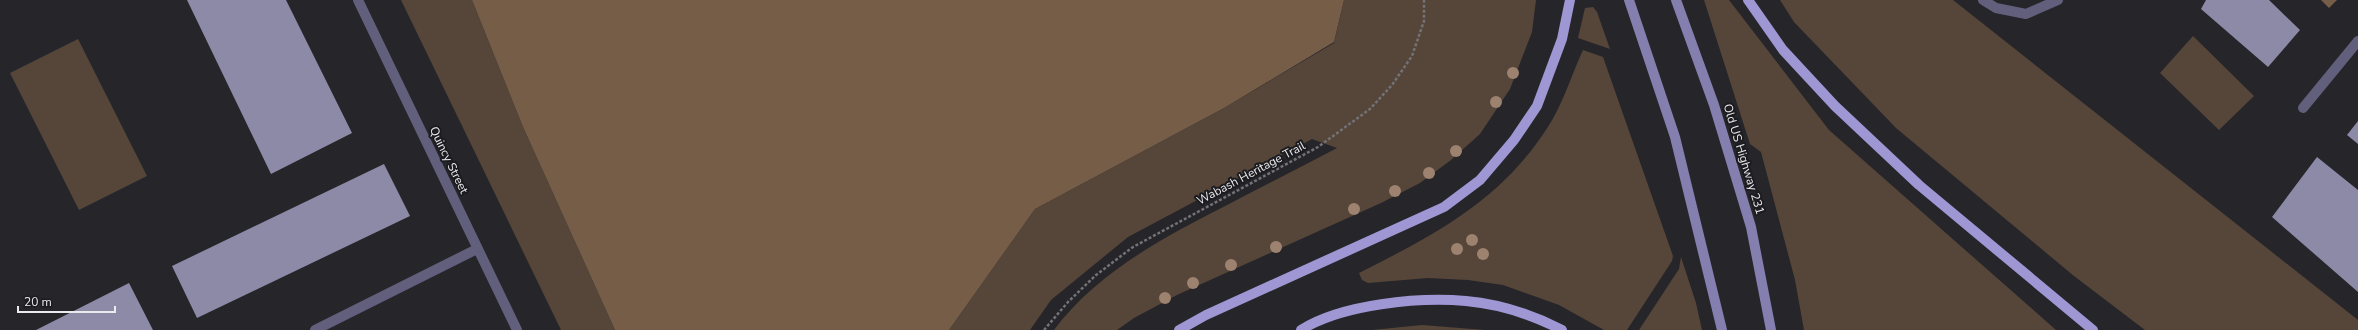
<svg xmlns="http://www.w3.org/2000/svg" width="2358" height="330" font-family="'Nunito Sans',sans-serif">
  <rect width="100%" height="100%" fill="#26252a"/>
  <!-- green -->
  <path fill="#554639" d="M401,0H472L523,127L615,330H561Z
    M1344,0H1536L1532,32L1510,89L1480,134L1451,160L1420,183L1381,203L1177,295L1134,318L1117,330H1054C1097,272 1166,236 1229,204C1265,185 1301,167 1337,148L1312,139L1128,237L1051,300L1030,330H949L1035,209L1224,108L1334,43Z
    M1704,0H1729L1829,130L2056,330H1804L1795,280L1761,152L1750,144Z
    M1780,0H1953L2358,320V330H2145L2074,276L1896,128L1794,22Z
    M1593,7L1597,12L1610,49L1578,38L1585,8Z
    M2193,36L2254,96L2219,130L2160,73Z
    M78,39L147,176L79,210L10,73Z
    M1583,50L1603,57L1673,256L1672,261L1627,330H1604L1559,305L1503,285L1468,280L1428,278L1368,283L1362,280L1359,273C1436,234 1504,199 1551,122C1564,100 1572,74 1583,50Z
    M1681,257L1696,303L1702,330H1639L1679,269Z
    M1422,325L1485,330H1372Z"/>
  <!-- water -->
  <path fill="#755d48" d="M472,0H1344L1334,42L1224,108L1035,209L949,330H615L523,127Z
    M2321,0H2337L2329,8Z"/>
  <!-- building -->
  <path fill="#8c8aa7" d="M187,0H286L352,133L271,174Z
    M2206,0H2269L2300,30L2268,67L2201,9Z
    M2358,121V144L2347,135Z
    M2317,157L2358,190V292L2272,217Z
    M384,164L410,216L197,318L172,266Z
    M129,283L153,330H36Z"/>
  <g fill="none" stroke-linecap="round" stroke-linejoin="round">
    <!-- path -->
    <path stroke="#737277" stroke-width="2.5" stroke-dasharray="3 2" stroke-linecap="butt" d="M1044,330L1068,302L1096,275L1133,247L1318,147L1370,109L1392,85L1412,56L1424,21V0"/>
    <!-- service -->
    <path stroke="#625f7d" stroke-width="10" d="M358,0L517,330
      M1983,0L1996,8L2026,14L2058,0
      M2303,108L2358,41
      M315,330L477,249"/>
    <!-- secondary -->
    <path stroke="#847fae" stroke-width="10" d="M1629,0L1675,137L1722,330
      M1676,0L1714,105L1751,227L1771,330"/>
    <!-- primary -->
    <path stroke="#9e97d4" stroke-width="10" d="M1748,0L1783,50L1835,106L1919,185L2093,330
      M1179,330L1206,315L1444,207L1480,180L1514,140L1537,106L1562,39L1570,0
      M1301,330C1342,304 1419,297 1466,301C1499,304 1533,315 1562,330"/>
  </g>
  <!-- trees -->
  <g fill="#9d826f">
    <circle cx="1513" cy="73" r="6"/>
    <circle cx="1496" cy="102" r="6"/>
    <circle cx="1456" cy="151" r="6"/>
    <circle cx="1429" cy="173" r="6"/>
    <circle cx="1395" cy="191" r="6"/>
    <circle cx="1354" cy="209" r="6"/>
    <circle cx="1472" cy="240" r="6"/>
    <circle cx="1276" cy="247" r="6"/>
    <circle cx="1457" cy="249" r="6"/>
    <circle cx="1483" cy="254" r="6"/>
    <circle cx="1231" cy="265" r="6"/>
    <circle cx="1193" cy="283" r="6"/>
    <circle cx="1165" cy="298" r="6"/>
  </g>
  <g text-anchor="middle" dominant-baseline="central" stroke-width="4" stroke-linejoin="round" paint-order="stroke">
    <!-- street labels -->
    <g font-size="12" fill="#ebebee" stroke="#1c1c20">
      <text transform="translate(1744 159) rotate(73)">Old US Highway 231</text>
      <text transform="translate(449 160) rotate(64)">Quincy Street</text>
      <text transform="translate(1251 173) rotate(-28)">Wabash Heritage Trail</text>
    </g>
  </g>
  <!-- scale -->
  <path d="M18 306v6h97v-6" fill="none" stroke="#ebebee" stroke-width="2"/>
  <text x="24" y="306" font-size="12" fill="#ebebee" stroke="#1c1c20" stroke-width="3" paint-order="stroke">20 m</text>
</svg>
